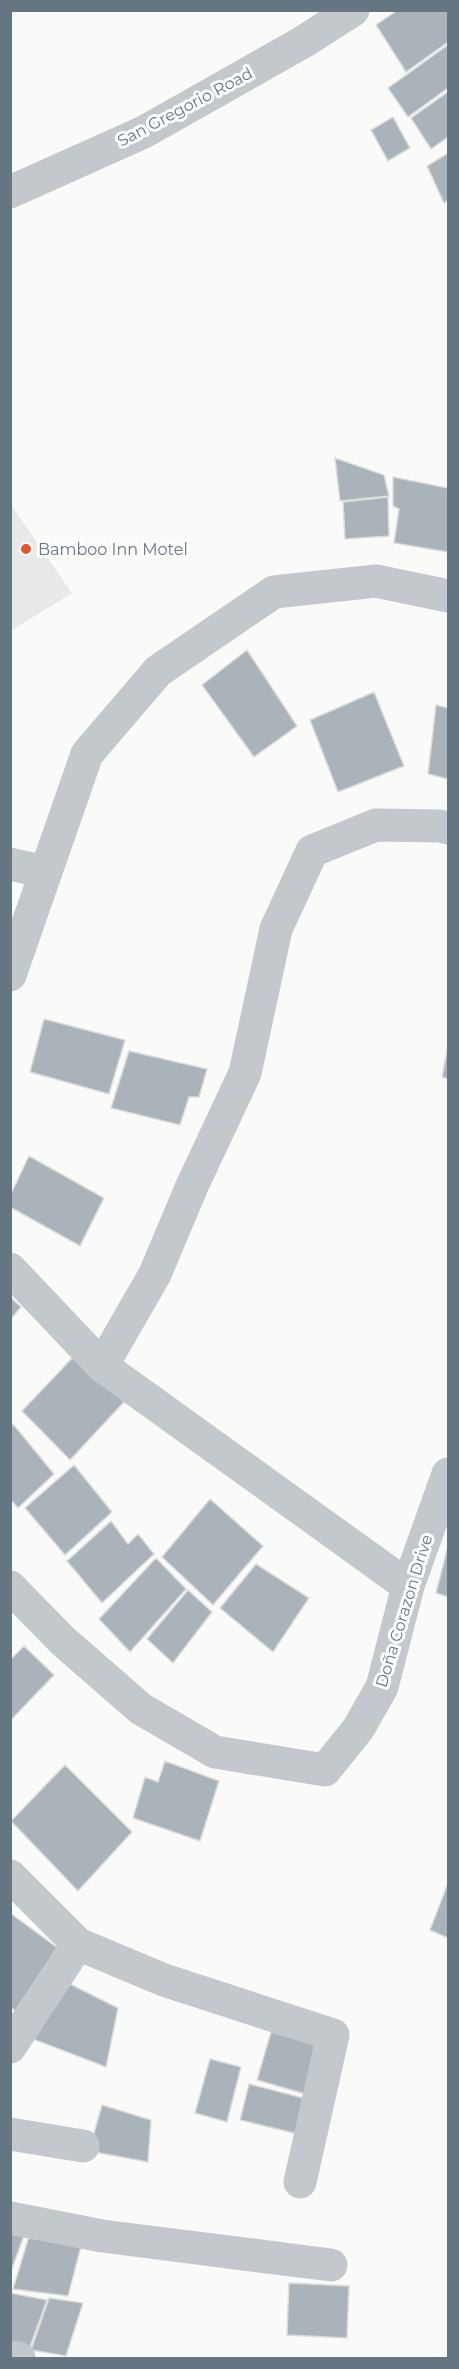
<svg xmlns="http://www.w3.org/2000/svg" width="459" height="2369" font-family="Montserrat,sans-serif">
  <rect width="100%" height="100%" fill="#fafaf8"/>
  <!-- built -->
  <path fill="#e8e9e9" d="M11,505L72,593L11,631H10Z"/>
  <!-- building -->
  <path fill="#aab3b9" stroke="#dcdcda" stroke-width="1.5" d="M398,10H448V42L406,72L376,25Z
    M448,45V88L408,117L388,88Z
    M448,92V137L431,149L411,118Z
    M393,117L410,148L388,161L371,130Z
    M448,153V200L444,203L427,166Z
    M335,458L384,475L389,496L340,501Z
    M393,477L448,488V552L394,543L399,509L393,506Z
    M388,497L389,536L345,539L343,502Z
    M247,650L297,726L254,757L202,685Z
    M374,692L404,766L338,792L310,720Z
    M436,705L448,708V779L428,774Z
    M44,1019L125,1040L109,1094L30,1072Z
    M448,1045V1079L442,1077Z
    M129,1051L207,1069L199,1097H189L180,1125L111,1108Z
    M29,1156L104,1198L80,1246L10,1207V1196Z
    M10,1297L21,1307L10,1320Z
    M77,1353L124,1402L70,1460L22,1411Z
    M13,1424L54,1474L18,1508L10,1499V1427Z
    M74,1465L112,1512L65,1555L25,1508Z
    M210,1499L263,1546L213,1605L162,1557Z
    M111,1521L128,1544L138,1534L154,1554L102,1603L67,1561Z
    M448,1546V1597L436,1593Z
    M156,1558L186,1589L130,1652L99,1619Z
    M256,1564L309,1598L273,1652L220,1608Z
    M188,1590L212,1612L173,1663L147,1639Z
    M24,1646L54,1675L10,1721V1660Z
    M165,1761L219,1781L200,1841L133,1818L145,1777L158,1782Z
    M65,1765L132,1832L78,1891L11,1821Z
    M448,1883V1938L430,1930Z
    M10,1913L59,1949L19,2013L10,2007Z
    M66,1982L118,2008L106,2067L30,2038Z
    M271,2032L319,2045L305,2094L257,2080Z
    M210,2059L241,2067L227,2122L195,2113Z
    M249,2084L307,2099L298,2134L240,2120Z
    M102,2105L151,2120L148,2162L89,2151Z
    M10,2228L26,2230L10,2274Z
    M31,2230L83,2239L68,2296L13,2289Z
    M289,2283L349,2286L347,2338L287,2335Z
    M10,2293L47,2300L27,2355L10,2352Z
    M49,2298L83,2303L66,2356L31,2350Z"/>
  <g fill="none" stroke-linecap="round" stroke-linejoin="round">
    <!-- minor -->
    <path stroke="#c3c8cc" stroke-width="33" d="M10,192L144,132L303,42L353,10
      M10,864L45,872
      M10,975L87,754L158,671L274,592L376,581L448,596
      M10,1269L102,1366L408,1586
      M102,1366L155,1274L192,1186L245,1073L276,929L312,851L376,825L440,826L448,828
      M10,1587L63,1641L141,1709L215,1752L325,1770L358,1729L382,1687L408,1586L448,1474
      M10,1876L78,1944L164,1980L333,2035L300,2182
      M10,2047L78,1944
      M10,2134L83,2146
      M10,2218L102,2236L331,2265
      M10,2357L19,2358"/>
  </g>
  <!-- markers -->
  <circle fill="#e4572e" stroke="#fff" stroke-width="2" cx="26" cy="549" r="6"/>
  <g text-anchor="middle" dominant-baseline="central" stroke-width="6" stroke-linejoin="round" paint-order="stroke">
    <!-- street labels -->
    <g font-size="16" fill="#657683" stroke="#fff">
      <text transform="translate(185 107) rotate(-28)">San Gregorio Road</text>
      <text transform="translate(404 1611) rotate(-73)">Doña Corazon Drive</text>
    </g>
    <!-- poi labels -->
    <g font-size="16" fill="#657683" stroke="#fff" text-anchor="start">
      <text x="38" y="549">Bamboo Inn Motel</text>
    </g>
  </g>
  <!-- border -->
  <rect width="459" height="2369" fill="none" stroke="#657683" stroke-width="24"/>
</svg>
